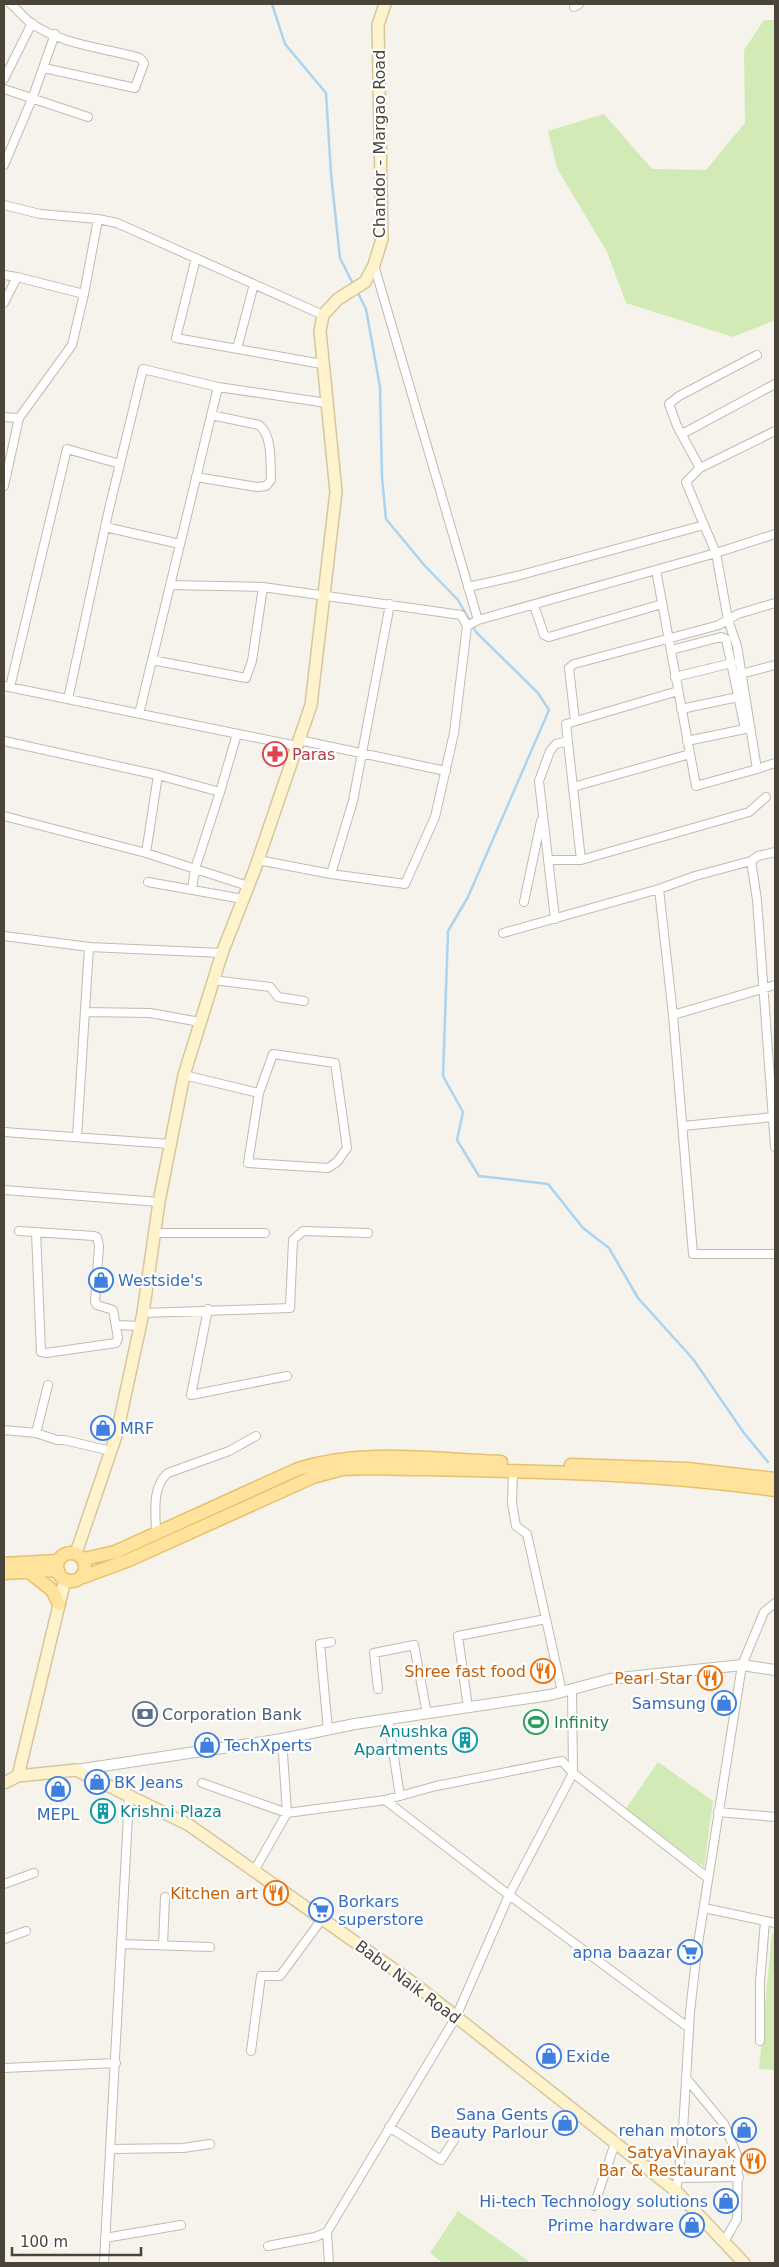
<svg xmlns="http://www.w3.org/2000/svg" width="779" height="2267" font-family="'DejaVu Sans',sans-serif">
  <rect width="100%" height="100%" fill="#f6f3ec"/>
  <!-- green -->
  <path fill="#d2eab5" d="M764,20H775V320L733,337L626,303L607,252L557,168L548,131L604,114L652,169L706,170L745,123L744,50Z
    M658,1762L713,1801L704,1867L625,1810Z
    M772,1933L775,1934V2070L759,2069Z
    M458,2211L531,2263H443L430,2253Z"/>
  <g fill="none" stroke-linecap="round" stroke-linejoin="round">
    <!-- stream -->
    <path stroke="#a9d4f2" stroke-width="2.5" d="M272,4L285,44L326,93L331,174L340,258L354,286
      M357,291L366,309L380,387L382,477L386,519L425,566L458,600L476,632L538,693L549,710L468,897L448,931L443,1076L463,1112L457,1140L479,1176L548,1184L583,1228L609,1248L638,1298L693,1359L744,1433L768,1462"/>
    <defs>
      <path id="minor" d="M11,4C18,10 24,18 31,23C62,45 105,48 140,58L144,63L135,88L44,68
        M574,7L579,4
        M4,79L32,23
        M4,89L88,117
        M4,165L32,99L55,34
        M4,205L40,214L98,219L117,223L323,315
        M196,258L176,338L322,364
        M4,275L17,277
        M84,294L98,219
        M4,303L17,277L84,294L72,345L19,418L4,486
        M237,349L254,284
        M4,417L19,418
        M682,434L775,384
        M700,468L677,426L669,404L679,396L757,355
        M196,477L257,487L266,486L271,480C270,463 273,436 259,425L211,415
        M704,525L686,482L700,468L775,431
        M105,527L180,544
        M656,570L696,786L757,769L737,646L728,620L716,553L775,534
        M170,585L263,587L461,615L467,626L478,620L374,265
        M468,587L517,576L704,525L716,553L478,620
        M534,605L544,635L549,637L662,604
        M671,650L721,637L726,639L745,729L687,741
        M152,660L246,678L252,661L263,587
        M741,674L775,665
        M675,677L732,663
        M4,686L297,746
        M10,687L67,449L120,464
        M68,699L109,509L143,369L218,387
        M681,709L738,697
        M139,714L218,387L327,403
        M575,721L569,668L574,664L719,625L738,614L775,603
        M299,740L446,771
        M4,741L158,775L146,853
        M757,769L775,763
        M158,775L220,792L195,869L192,889
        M573,787L690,754
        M220,792L237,734
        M4,816L146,853L248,886
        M258,860L331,874L405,884L435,817L454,733L467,626
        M548,860H581L749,812L766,797
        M581,860L566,724L678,691
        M751,861L757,900L775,1147
        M331,874L353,801L390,604
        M148,882L243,899
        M659,889L695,876L751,861L758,856L775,852
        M524,902L541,821
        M555,919L539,781L550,751L556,744L568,741
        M503,933L659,889L673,1015L693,1254H775
        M4,936L89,947L77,1137
        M89,947L222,953
        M213,980L270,987L278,997L304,1001
        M85,1012L150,1013L200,1022
        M673,1015L775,985
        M273,1054L335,1063L347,1148L337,1162L328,1168L248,1163L259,1093Z
        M184,1075L259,1093
        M683,1126L773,1117
        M4,1132L170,1144
        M4,1190L159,1202
        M19,1231L94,1236L97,1237L99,1246L95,1302L97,1305L113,1310L118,1338L116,1343L46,1353L41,1352L36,1232
        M155,1233H265
        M208,1309L191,1395L287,1376
        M143,1313L290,1308L293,1240L303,1231L368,1233
        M117,1325L140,1326
        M4,1430L36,1433L57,1440H64L111,1451
        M36,1433L48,1385
        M513,1471L512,1503L516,1526L527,1534L546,1619
        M156,1534C156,1514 151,1487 168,1473L229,1451L256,1436
        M378,1689L374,1653L414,1645L427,1714
        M572,1689L573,1773
        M468,1708L458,1636L546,1619L562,1692
        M388,1719L400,1796
        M328,1730L320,1644L331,1642
        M202,1783L287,1813L385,1800L509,1895L573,1773L708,1878
        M385,1800L436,1786L562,1761L573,1773
        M718,1812L775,1817
        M254,1871L287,1813L282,1739
        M4,1884L34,1873
        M704,1908L775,1923
        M4,1939L26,1931
        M121,1944L210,1947
        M163,1945L165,1897
        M760,2041V1982L765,1921
        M251,2051L261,1976H280L322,1919
        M4,2068L116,2063
        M686,2078L724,2124L738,2158L737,2219L724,2242
        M389,2127L441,2160L454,2140
        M111,2149L183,2148L210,2144
        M678,2178L739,2177
        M676,2191L682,2147L690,2012L697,1950L742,1665L764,1612L775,1603
        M594,2206L615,2143
        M327,2232L329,2263
        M105,2238L181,2225
        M268,2246L315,2237L327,2232L456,2017L509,1895L689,2028
        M104,2263L129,1797"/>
      <path id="tertiary" d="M76,1770L282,1739L355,1724L550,1695L610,1679L742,1665L775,1670"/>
      <path id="secondary" d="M76,1553L117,1433L143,1313L159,1202L184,1075L222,953L255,869L311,705L336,492L320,331L323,315L338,299L365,282L374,265L382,239L378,25L385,4
        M18,1776L65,1580
        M4,1783L18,1776L76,1770L189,1825L416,1985L676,2191L744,2263"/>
      <path id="primary" d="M571,1465L687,1469L775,1479
        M57 1567a14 14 0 1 1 28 0a14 14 0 1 1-28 0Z
        M84,1559L115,1552L298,1469C363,1448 434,1460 501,1462
        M4,1564L58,1561
        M29,1572L52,1590L59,1604
        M4,1573L58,1570
        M80,1578L129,1560L313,1477L342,1469L369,1468C504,1471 641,1471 775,1490"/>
    </defs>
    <!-- minor casing -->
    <use href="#minor" stroke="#c2bbae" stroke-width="10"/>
    <!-- tertiary casing -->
    <use href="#tertiary" stroke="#c2bbae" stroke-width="12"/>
    <!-- secondary casing -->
    <use href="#secondary" stroke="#d6c79b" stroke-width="14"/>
    <!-- primary casing -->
    <use href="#primary" stroke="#e6c16a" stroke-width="15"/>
    <!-- minor -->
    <use href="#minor" stroke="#fff" stroke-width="8"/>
    <!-- tertiary -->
    <use href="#tertiary" stroke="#fff" stroke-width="10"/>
    <!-- secondary -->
    <use href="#secondary" stroke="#fff3cd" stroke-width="11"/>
    <!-- primary -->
    <use href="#primary" stroke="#ffe39c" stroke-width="12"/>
  </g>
  <!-- icons -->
  <defs>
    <symbol id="pharmacy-ring" viewBox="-11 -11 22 22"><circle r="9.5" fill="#fff" stroke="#e0444e" stroke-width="1.5"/><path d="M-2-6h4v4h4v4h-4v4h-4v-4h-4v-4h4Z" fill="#e0444e"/></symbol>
    <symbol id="shop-ring" viewBox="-11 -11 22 22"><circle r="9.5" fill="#fff" stroke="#3f7fe0" stroke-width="1.5"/><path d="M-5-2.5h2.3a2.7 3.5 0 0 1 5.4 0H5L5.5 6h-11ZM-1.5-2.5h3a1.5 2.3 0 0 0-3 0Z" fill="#3f7fe0"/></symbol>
    <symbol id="restaurant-ring" viewBox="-11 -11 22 22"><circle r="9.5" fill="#fff" stroke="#e8710a" stroke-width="1.5"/><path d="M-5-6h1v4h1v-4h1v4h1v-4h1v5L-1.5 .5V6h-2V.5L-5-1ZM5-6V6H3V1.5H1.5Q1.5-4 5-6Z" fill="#e8710a"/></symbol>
    <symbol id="bank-ring" viewBox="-11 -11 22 22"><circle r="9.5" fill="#fff" stroke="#5c6f8a" stroke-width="1.5"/><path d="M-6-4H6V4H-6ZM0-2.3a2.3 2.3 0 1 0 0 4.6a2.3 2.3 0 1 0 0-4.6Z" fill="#5c6f8a"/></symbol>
    <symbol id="stadium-ring" viewBox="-11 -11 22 22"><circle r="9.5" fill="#fff" stroke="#2e9e5b" stroke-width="1.5"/><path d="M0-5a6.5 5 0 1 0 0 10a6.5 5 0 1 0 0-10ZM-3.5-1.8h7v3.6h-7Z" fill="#2e9e5b"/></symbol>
    <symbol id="building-ring" viewBox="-11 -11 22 22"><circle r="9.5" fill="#fff" stroke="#0f9aa8" stroke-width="1.5"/><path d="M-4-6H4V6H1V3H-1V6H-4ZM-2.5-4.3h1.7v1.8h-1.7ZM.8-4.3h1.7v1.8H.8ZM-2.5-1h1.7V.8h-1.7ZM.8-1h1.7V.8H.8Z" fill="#0f9aa8"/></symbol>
    <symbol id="supermarket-ring" viewBox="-11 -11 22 22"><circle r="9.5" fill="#fff" stroke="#3f7fe0" stroke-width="1.5"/><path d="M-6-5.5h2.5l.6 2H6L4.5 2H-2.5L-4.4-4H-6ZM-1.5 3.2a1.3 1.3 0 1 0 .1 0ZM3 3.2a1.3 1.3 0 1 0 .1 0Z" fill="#3f7fe0"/></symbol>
  </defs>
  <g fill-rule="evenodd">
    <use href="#pharmacy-ring" x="261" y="740" width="28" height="28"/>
    <use href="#shop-ring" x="87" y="1266" width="28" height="28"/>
    <use href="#shop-ring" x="89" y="1414" width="28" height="28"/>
    <use href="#restaurant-ring" x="529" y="1657" width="28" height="28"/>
    <use href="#restaurant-ring" x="696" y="1664" width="28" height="28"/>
    <use href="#shop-ring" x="710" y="1689" width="28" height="28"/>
    <use href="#bank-ring" x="131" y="1700" width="28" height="28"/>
    <use href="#stadium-ring" x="522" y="1708" width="28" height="28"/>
    <use href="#building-ring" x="451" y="1726" width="28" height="28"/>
    <use href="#shop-ring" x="193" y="1731" width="28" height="28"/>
    <use href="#shop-ring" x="83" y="1768" width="28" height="28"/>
    <use href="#shop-ring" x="44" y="1775" width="28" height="28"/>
    <use href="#building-ring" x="89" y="1797" width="28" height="28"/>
    <use href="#restaurant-ring" x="262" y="1879" width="28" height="28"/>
    <use href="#supermarket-ring" x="307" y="1896" width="28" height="28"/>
    <use href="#supermarket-ring" x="676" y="1938" width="28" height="28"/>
    <use href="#shop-ring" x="535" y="2042" width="28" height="28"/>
    <use href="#shop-ring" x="551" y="2109" width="28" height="28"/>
    <use href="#shop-ring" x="730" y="2116" width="28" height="28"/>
    <use href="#restaurant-ring" x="739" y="2147" width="28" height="28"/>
    <use href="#shop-ring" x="712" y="2187" width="28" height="28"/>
    <use href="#shop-ring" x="678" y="2211" width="28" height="28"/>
  </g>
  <g text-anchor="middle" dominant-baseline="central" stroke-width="4.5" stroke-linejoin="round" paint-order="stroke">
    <!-- street labels -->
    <g font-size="16" fill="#4b4439" stroke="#fff">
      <text transform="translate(379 144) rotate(-90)">Chandor - Margao Road</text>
      <text transform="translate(408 1982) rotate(37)">Babu Naik Road</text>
    </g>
    <!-- health labels -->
    <g font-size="16" fill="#be3a42" stroke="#fff" text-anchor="start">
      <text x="292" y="754">Paras</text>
    </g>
    <!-- shop labels -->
    <g font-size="16" fill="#366cbe" stroke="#fff" text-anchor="start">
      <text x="118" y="1280">Westside's</text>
      <text x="120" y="1428">MRF</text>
      <text x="706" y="1703" text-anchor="end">Samsung</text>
      <text x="224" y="1745">TechXperts</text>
      <text x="114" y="1782">BK Jeans</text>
      <text x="58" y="1814" text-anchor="middle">MEPL</text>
      <text x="338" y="1901">Borkars<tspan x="338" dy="18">superstore</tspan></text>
      <text x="672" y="1952" text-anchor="end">apna baazar</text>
      <text x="566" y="2056">Exide</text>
      <text x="548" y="2114" text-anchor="end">Sana Gents<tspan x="548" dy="18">Beauty Parlour</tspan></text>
      <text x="726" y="2130" text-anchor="end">rehan motors</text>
      <text x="708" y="2201" text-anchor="end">Hi-tech Technology solutions</text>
      <text x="674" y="2225" text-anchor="end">Prime hardware</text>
    </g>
    <!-- food labels -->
    <g font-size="16" fill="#c56008" stroke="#fff" text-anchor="end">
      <text x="526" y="1671">Shree fast food</text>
      <text x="692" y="1678">Pearl Star</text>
      <text x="258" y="1893">Kitchen art</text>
      <text x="736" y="2152">SatyaVinayak<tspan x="736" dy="18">Bar &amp; Restaurant</tspan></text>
    </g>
    <!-- service labels -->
    <g font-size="16" fill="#4e5e75" stroke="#fff" text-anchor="start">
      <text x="162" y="1714">Corporation Bank</text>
    </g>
    <!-- leisure labels -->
    <g font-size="16" fill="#27864d" stroke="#fff" text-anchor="start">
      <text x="554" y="1722">Infinity</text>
    </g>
    <!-- culture labels -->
    <g font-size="16" fill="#0d838f" stroke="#fff" text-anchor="end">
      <text x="448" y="1731">Anushka<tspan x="448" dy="18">Apartments</tspan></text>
      <text x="120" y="1811" text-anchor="start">Krishni Plaza</text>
    </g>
  </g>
  <!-- border -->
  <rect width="779" height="2267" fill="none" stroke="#4b4439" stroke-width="10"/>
  <!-- scale -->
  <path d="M12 2247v8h129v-8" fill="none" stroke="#4b4439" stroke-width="2.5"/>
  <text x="20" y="2247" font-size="15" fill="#4b4439" stroke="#ffffff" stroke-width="4" paint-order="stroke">100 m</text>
</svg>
